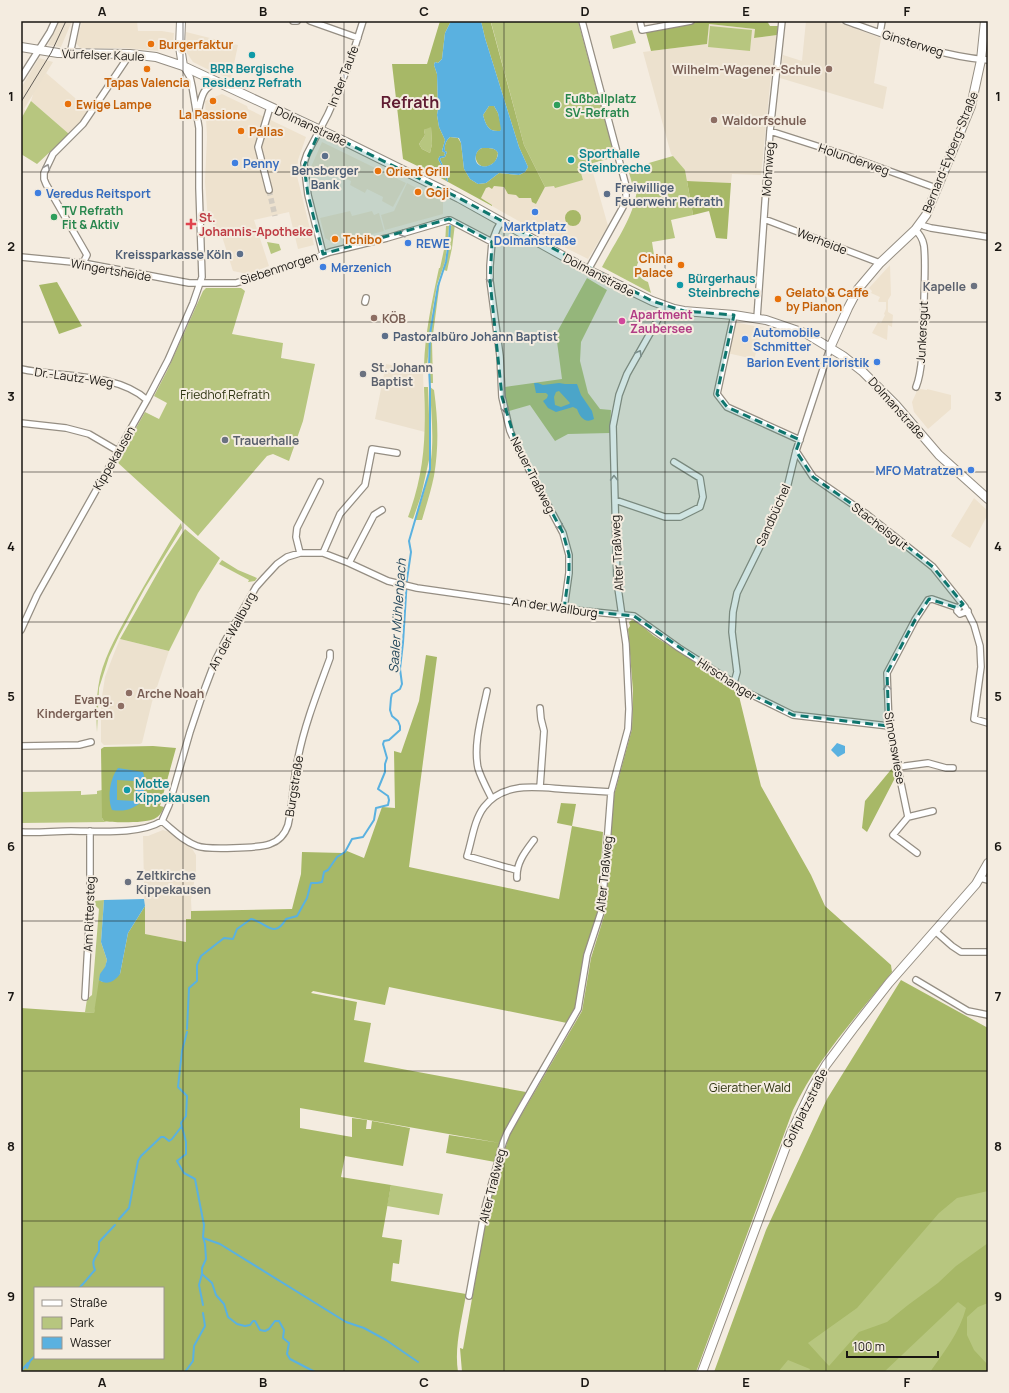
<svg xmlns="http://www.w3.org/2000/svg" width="1009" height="1393" font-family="Manrope,sans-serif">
  <rect width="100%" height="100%" fill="#f4ece0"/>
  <!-- commercial -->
  <path fill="#eee2ce" d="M82,21H137L138,31H162L174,33L173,44L170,49L160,51L125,48H80L76,43Z
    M186,32L238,45L231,78L217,74L193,62L187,53Z
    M46,73L89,110L79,124L69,134L31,101L34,91Z
    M222,94L247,106L248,109L306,137L298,160L297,176L314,245L298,249L289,212L254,220L269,266L248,274L233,271L219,227H216L208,220L205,182L207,137L205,101Z
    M322,142L406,183L393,207L382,201L383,197L367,189L365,193L350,185L351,181L331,172L329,176L322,172H310L311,167Z
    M592,165V169L608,226L588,259L566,248L492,206V205L481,198L486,188L494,186L504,187L516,195L519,198H531L536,204L545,187L583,180L581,173L589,171L588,166Z
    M407,183L443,202V214L385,230L381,215L394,211Z
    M350,211L352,216L372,211L374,215L379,213L384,231L358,238L357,235L330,241L325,238L320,218Z
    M890,265L891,295L888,300V312L893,315L892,327L888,325L887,340L872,333L878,322L881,323L885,315L884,314L886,309V302H879L878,301L880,297L871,293L872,291L869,288Z
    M734,322L764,328L754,359L727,353Z
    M920,389L927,390V389L951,395V409L928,429L914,412L912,402L917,391Z
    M974,498L988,511V514L970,548L951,536Z"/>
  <!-- built -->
  <path fill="#ece1ce" d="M59,21H72L61,47L48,45Z
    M806,21H834L881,38L874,83L887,87L883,109L780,78L783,55L802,61Z
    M709,24L755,29L754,38L777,35L770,85L761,175L732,174L731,183L687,181L685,170L671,154L643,52L707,44Z
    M39,58L53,62L24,109L26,111L21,119V88Z
    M386,364L420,370L423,373L425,432L375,419Z
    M120,639L169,651L152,702L142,743L140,744L104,745L101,742V703L105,677L113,656Z
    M163,830L170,832L191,847L196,855V871L191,900L192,919H186V942L145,934L143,836H148Z"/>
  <!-- green -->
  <path fill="#b7c67f" d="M496,21H578L615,157L593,163V165L588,166L589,171L581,173L583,180L555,188L554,186L545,187L524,145L491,22Z
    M710,26L752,30L750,51L708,47Z
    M632,30L636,43L613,49L610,36Z
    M31,101L69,134L37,164L21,154V119Z
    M431,126L432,144L430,153L422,149L419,144L425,135L424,130Z
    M673,156L685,170L693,215L671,220L675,238L652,242L654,255C650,256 645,256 641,259C632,267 638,279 648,282L651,293L602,267C615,242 635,216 637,188L633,187L628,169Z
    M455,224L452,248L447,271L444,270L450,241V226Z
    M446,226H449L448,240L445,262L437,285L432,314L427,367L424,366C425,333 432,301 439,268H440L445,245Z
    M267,242L279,244L281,250L271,254Z
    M587,278L607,290L581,342L580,361L588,393L600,409L611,410L610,433L568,434L555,441L530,405L509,411L505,398V387L562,379L556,334Z
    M440,281L432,342L433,383H430C429,351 430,312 440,281Z
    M206,288H241L245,291L232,334L283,343L281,358L315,364L303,421L289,461L273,454L267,456L198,536L117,462L145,412L159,419L167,403L154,396L168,369L203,291Z
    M424,387H428L430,442L429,460L421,496L413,519L408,517C425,471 426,435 424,387Z
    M430,387L434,390C438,419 439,447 434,476C431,491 426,506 422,520H415C422,500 428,481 431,460C434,436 431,411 430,387Z
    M181,523L182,528L145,588L119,636L109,657L99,688L97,732C96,713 96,696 100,677C106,652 121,628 133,605C149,578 164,550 181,523Z
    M185,529L220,558L198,593L169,651L120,639L166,558Z
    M222,560L238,570L257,578L255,581L248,582L249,580L219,564Z
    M102,790V818L104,821L107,822L21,823V792L81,791V795L97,794V791Z
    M104,900L101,942L107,960L94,1013L76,1012H85L87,999L92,995L99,909L94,904V901Z
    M988,1182V1372H763L939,1193Z
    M391,1185L443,1194L439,1215L387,1206Z"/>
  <!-- forest -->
  <path fill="#a7b867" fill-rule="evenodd" d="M440,21H451L445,33L442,59L438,63L435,62L434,65L437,74L438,109L437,115L439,127L445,140L442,151L445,153L444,156H440L438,159L445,172L446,180L448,181L446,172L440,159L441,158L445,157L447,152L445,151C444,146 446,140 450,137L458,138L461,143L464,169L470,179L478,184L486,183L499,173L519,175L525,172L528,167L519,147L485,38L481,21H496L491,23L524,145L545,187L536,204L532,202L531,198H519L516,195L508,194L504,187L494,186L492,189L489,187L486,188L481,198L492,205V206L428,171L403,159L392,64H427ZM431,127L432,144L430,153L422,149L419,144L425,135L424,130Z
    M705,21H767L770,26H778L777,35L754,38L755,29L709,24L707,44L651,51L645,29Z
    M489,106H494L498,113L502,129L500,131C488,132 486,125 483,115Z
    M482,148C488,148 495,147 498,153C497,158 496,162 492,164C478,174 469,153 482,148Z
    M687,181L731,183L727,239L716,238L709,211L693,215Z
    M565 218a8 8 0 1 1 16 0a8 8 0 1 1-16 0Z
    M57,282L82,326L59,334L39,285Z
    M632,620L636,621L654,636L732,685L738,692L761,786L811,875L825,906L891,965L892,972C857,1016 817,1059 793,1110L696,1372H462L460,1348L463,1349L488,1209L509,1136L582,1011L591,958L605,913L613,799L632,729L633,691L628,629L630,626L629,622Z
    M426,655L437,657L409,867L559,899L572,826L557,823L561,803L576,804L572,826L603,832L600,878L596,907L599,908V911L584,956L575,1008L567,1023L389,987L385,1005L313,991L311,993L357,1002L354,1020L371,1023L364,1062L526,1092L504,1132L500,1143L300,1108V1128L352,1137V1118L367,1120L366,1129H371L372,1121L410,1128L403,1166L345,1156L341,1177L391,1185L382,1237L402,1240L399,1264L393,1263L391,1281L466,1294C462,1320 454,1346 458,1372H21V1008L94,1013L99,980L102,982L120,974L128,933L145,906V934L186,942V919H191V911L292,909L301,874L302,852L343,853L347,851L364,858L382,807L395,808L394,751L401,753L419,701ZM35,1288H163V1358H35Z
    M153,746L176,748L160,806L164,807C162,812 159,817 154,819C146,823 113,823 104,821L102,818L101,749L104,747Z
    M894,766H896V776L867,832L862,828L865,801Z
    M901,980L988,1028V1191L957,1198L939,1213L857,1308L808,1343L829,1366L859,1332L887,1322L908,1305L938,1283L956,1266L988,1243V1303L978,1307L967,1317V1335L974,1350L988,1365V1372H930C944,1352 960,1332 966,1308L958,1302L884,1372H809L810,1369L788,1360L778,1372H714L766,1230L827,1099Z
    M449,1135L500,1143L495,1162L446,1153Z"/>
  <!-- water -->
  <path fill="#5ab1e0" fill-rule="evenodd" d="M451,21H481L485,38L519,147L528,167L525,172L519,175L499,173L486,183L478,184L470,179L464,169L461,143L459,138L450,137C446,140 444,146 445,151L447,152L445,157L441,158L440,159L446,172L448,182L446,180L445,172L438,159L440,156H444L445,153L442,151L445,140L439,127L437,115L438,109L437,74L434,65L435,62L438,63L442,59L445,33ZM489,106H494L498,113L501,129L500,131C488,132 486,125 483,115ZM482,148C488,148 495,147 498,153C497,170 472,171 476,155C477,151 479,149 482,148Z
    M534,383H538L543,385L559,383L565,384H577L581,395L592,411L594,419C585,424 580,417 577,409L573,407L556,412L548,408L543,401L547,398L548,395L546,393H536ZM559,391L570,403L569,404L561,407L555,405L554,397L556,392Z
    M837,743L845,746V753L838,757L831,750Z
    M118,768L143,772L144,775V800C133,809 126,812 112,810C107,798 110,778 118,768ZM117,780L136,781L135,801L117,800Z
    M144,899L145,906L128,933L120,974C115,981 107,986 99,980L100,974L105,967L107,960L101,942L104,900Z"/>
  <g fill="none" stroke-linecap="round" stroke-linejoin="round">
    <!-- stream -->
    <path stroke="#5ab1e0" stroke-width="2" d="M187,1029L189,988L197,981V965L201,956L224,938L233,939L237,929L251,919C266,922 274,940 286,919L297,916L307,898L311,883H317L322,882L324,872L328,870L337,857L345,852L352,839L363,837L374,820L376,808L388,805L389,800L388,796L378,789L385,772V764L387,758L383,744L384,741L389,740L400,730V726L398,721L392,716L390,710L391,698L392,694L400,689L402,684L400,669L403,643L407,579L411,552L409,541L430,469V388L429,368L430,334L438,286L446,262L449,241L450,226
      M187,1032L182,1051L178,1087L187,1096L186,1116L181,1123L186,1142V1154L177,1161L184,1173L195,1179L204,1225L203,1237L205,1244L206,1259L202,1268V1274L212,1283L216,1295L224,1304L228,1317L237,1324L245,1326L250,1325L253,1321H255L260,1330L265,1331L269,1329L275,1321H279L284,1330L283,1338L289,1343L287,1354L290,1359L315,1372
      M119,1219L129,1208L138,1161L141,1156L161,1137H164L169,1141L172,1139L182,1126
      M203,1238L220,1244L346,1322L364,1328L386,1340L418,1362
      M202,1274L199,1285L203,1305
      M79,1288C85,1283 89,1276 95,1270C91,1261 95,1258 99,1251V1242L115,1225
      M27,1368L30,1361L35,1356
      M21,1371L28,1363
      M185,1372L193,1361L194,1346L205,1326L203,1313"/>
    <!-- street-tunnel -->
    <path stroke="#d3ccc1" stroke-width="5.5" stroke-dasharray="5.5 3" stroke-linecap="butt" d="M269,190L275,216"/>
    <defs>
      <path id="street" d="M293,21H297
        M310,21L358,38
        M582,21L626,186V198L623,207L588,270
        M640,21L642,30L691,21
        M846,21C892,37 939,56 988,60
        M880,33L882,21
        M70,54L77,21
        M21,78L50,32L55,21
        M198,112C202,97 201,89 217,82
        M770,131L848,156L936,188
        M269,190L258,147L270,107
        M764,219L880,263
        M501,222L497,229L492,242L490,266V281L500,356L502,397L510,431L518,449L563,533L569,555V573L564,609
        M921,224L924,226L931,228L988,237
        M915,230C920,234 923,240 924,246C926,265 924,286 924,305C923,328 924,367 916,387
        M323,254L308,195L304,163L307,154L328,114L339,89L352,56L363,21
        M21,257L83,263L189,283H236L311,259L330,252L387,238L448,220H450L492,242
        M83,263L87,255L46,184L44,179V173L53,154L83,124L130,54
        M365,302L366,298
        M734,315L717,394L727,407L800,440
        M757,318L770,131L782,21
        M21,369C61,378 116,372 147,400
        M21,423L66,428L89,434L118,451
        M796,451L813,477L865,513L933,567L965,607L974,625L980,646L981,667L974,719L988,723
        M615,500L665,517H680L700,507L703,497L700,478L674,462
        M300,553L296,537L297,528L320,482
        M323,553L340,514L365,485L372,449L397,453
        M349,563L374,515L382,510
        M959,607L957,611L960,614L968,611
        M21,630L37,595L147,400L168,360L193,303L202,277L199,188V128L192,86L190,77L184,67
        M734,683L737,672L732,632L733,612L737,593L769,528L787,488L796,451L830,348
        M487,691C482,715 473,744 478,768C481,778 487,789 492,799
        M21,746L79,745L91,742
        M898,767L928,763L946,768H953
        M540,787L544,731L541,719L540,708
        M908,817L933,811
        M162,821L169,805L190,732L202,696L216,659L225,641L256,587L264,578L277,564L287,557L300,553H323L349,563L388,581L417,588L564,609L634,616L679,648L734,683L740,689L793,715L889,726
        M21,832C38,833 54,831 71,831C97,831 140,835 162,821C173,830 183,841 197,846C207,850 260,848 270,844C279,841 285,834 288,825C293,803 293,780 298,758C305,723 318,691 330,658V653
        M917,853L893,835L908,817L889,726L887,673L915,620L928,600L932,599L958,608
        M516,870L467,856C472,840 474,820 484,807C503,782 535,787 562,789C578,790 595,791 611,792
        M517,878C516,863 525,852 534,840
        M980,878L988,880
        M935,931L952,946L961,952H988
        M916,980L968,1011L988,1015
        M85,997L90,907V831
        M469,1296L485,1208L503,1143L507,1133L521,1108L578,1009L587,955L602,909L611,792L628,729L629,709L626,644L617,581L613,426L619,395L627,374L657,321L664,306"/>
      <path id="secondary" d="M181,21L180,47L183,66
        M21,47L58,53L130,54L156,57L183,66L346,142L459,198L588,270L652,301L674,309L684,311L734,315L766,320L807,334L843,356L862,371L896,405L939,455L988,499
        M830,348L848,308L858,289L880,263L915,230L926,215L971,106L981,60L985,21
        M702,1372L791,1133L813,1087L826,1065L853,1029L889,983L976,884L988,863"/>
    </defs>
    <!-- street casing -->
    <use href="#street" stroke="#958e83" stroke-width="8"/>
    <!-- secondary casing -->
    <use href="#secondary" stroke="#958e83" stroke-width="10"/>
    <!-- street -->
    <use href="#street" stroke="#fff" stroke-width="5.5"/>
    <!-- secondary -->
    <use href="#secondary" stroke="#fff" stroke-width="8"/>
    <!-- tram -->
    <path stroke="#615c56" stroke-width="1" d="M21,102L51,53L66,21"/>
  </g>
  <!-- one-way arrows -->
  <defs><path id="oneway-chevron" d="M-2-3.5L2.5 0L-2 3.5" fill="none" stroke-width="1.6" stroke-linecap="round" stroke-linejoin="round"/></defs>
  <g stroke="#989694">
    <use href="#oneway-chevron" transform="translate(47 167) rotate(-67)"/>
    <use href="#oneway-chevron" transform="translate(402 234) rotate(164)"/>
    <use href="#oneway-chevron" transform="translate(490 281) rotate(85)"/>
    <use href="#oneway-chevron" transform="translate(639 353) rotate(-60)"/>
    <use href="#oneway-chevron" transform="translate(505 410) rotate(76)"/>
    <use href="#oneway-chevron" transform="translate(614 478) rotate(-91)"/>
    <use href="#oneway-chevron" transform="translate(560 527) rotate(64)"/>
    <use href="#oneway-chevron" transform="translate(887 687) rotate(-93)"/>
  </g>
  <!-- marked area -->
  <path fill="#0f766e" fill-opacity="0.2" stroke="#0f766e" stroke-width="3" stroke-dasharray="8 5" stroke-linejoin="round" d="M320,130L459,198L652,301L684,311L734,315L717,394L727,407L800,440L796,451L813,477L865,513L933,567L963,604L958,608L929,599L915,620L887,673L889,726L793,715L740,689L634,616L564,609L569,573V555L563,533L518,449L502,397L490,281L492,242L449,219L323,254L308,195L304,166Z"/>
  <!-- grid -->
  <path fill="none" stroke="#191612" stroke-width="1" stroke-opacity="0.55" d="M183,21V1372M344,21V1372M504,21V1372M665,21V1372M826,21V1372M21,172H988M21,322H988M21,472H988M21,622H988M21,771H988M21,921H988M21,1071H988M21,1221H988"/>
  <!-- markers -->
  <g fill="#e8710a" stroke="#f4ece0" stroke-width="1.5">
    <circle cx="151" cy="44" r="4"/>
    <circle cx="147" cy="69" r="4"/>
    <circle cx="213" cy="101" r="4"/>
    <circle cx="68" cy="104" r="4"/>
    <circle cx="241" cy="131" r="4"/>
    <circle cx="378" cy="171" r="4"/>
    <circle cx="418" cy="192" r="4"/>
    <circle cx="335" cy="239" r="4"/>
    <circle cx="681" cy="265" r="4"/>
    <circle cx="778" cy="299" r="4"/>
  </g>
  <g fill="#0f9aa8" stroke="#f4ece0" stroke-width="1.5">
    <circle cx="252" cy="55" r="4"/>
    <circle cx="571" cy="160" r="4"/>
    <circle cx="680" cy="285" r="4"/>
    <circle cx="127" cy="790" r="4"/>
  </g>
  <g fill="#8d6e63" stroke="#f4ece0" stroke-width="1.5">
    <circle cx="829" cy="69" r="4"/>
    <circle cx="714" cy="120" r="4"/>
    <circle cx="374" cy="318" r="4"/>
    <circle cx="129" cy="693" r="4"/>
    <circle cx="121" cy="706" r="4"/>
  </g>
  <g fill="#2e9e5b" stroke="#f4ece0" stroke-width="1.5">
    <circle cx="557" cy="105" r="4"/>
    <circle cx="54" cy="217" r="4"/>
  </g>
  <g fill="#5c6f8a" stroke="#f4ece0" stroke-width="1.5">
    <circle cx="325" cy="156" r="4"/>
    <circle cx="607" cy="194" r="4"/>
    <circle cx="240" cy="254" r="4"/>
    <circle cx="385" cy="336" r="4"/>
  </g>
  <g fill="#3f7fe0" stroke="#f4ece0" stroke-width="1.5">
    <circle cx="235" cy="163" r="4"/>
    <circle cx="38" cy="193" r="4"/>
    <circle cx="535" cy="212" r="4"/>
    <circle cx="408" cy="243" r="4"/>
    <circle cx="323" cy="267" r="4"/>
    <circle cx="745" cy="339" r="4"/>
    <circle cx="877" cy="362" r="4"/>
    <circle cx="971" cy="470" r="4"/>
  </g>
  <path fill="#e0444e" stroke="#f4ece0" stroke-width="1.5" d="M189 218h4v4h4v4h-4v4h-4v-4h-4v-4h4z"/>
  <g fill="#6b7280" stroke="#f4ece0" stroke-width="1.5">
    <circle cx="974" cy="286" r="4"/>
    <circle cx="363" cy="374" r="4"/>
    <circle cx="225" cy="440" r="4"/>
    <circle cx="128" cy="882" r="4"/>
  </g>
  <circle fill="#d1479c" stroke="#f4ece0" stroke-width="1.5" cx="622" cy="321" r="4"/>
  <g text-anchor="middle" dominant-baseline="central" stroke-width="4" stroke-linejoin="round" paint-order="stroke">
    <!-- street labels -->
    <g font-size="12" fill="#191612" stroke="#f4ece0">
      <text transform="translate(913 43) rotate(17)">Ginsterweg</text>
      <text transform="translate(103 55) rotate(2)">Vürfelser Kaule</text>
      <text transform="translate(343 76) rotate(-69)">In der Taufe</text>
      <text transform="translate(311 126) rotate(25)">Dolmanstraße</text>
      <text transform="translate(950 152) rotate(-68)">Bernard-Eyberg-Straße</text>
      <text transform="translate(854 159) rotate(19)">Holunderweg</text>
      <text transform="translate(768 169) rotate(-86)">Mohnweg</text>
      <text transform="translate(822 241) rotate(21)">Werheide</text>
      <text transform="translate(279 268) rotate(-18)">Siebenmorgen</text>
      <text transform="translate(111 270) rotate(10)">Wingertsheide</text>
      <text transform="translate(599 275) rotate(28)">Dolmanstraße</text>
      <text transform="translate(922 332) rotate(-87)">Junkersgut</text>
      <text transform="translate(74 377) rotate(8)">Dr.-Lautz-Weg</text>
      <text transform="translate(897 408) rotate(48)">Dolmanstraße</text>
      <text transform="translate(114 458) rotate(-60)">Kippekausen</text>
      <text transform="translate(533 475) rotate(63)">Neuer Traßweg</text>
      <text transform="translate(773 515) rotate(-66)">Sandbüchel</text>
      <text transform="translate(880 526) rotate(38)">Stachelsgut</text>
      <text transform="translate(617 553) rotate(-93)">Alter Traßweg</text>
      <text transform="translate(555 607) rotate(8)">An der Wallburg</text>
      <text transform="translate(232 631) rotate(-62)">An der Wallburg</text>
      <text transform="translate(727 679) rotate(33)">Hirschanger</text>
      <text transform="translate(895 748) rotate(80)">Simonswiese</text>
      <text transform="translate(294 786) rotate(-81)">Burgstraße</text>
      <text transform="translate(604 874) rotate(-84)">Alter Traßweg</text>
      <text transform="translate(89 914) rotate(-88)">Am Rittersteg</text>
      <text transform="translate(805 1108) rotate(-64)">Golfplatzstraße</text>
      <text transform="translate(492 1186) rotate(-76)">Alter Traßweg</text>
    </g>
    <!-- food labels -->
    <g font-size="12" font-weight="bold" fill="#c56008" stroke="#f4ece0" text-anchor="start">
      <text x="159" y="44">Burgerfaktur</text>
      <text x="147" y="82" text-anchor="middle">Tapas Valencia</text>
      <text x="76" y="104">Ewige Lampe</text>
      <text x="213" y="114" text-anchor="middle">La Passione</text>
      <text x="249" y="131">Pallas</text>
      <text x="386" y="171">Orient Grill</text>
      <text x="426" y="192">Goji</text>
      <text x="343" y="239">Tchibo</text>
      <text x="673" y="258" text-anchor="end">China<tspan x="673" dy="14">Palace</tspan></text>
      <text x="786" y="292">Gelato &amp; Caffe<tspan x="786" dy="14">by Pianon</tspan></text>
    </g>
    <!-- culture labels -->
    <g font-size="12" font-weight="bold" fill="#0d838f" stroke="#f4ece0" text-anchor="start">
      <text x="252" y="68" text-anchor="middle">BRR Bergische<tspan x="252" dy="14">Residenz Refrath</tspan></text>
      <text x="579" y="153">Sporthalle<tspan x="579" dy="14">Steinbreche</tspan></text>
      <text x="688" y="278">Bürgerhaus<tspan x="688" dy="14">Steinbreche</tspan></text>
      <text x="135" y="783">Motte<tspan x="135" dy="14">Kippekausen</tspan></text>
    </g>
    <!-- education labels -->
    <g font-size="12" font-weight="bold" fill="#785e54" stroke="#f4ece0" text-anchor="start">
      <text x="821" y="69" text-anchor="end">Wilhelm-Wagener-Schule</text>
      <text x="722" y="120">Waldorfschule</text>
      <text x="382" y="318">KÖB</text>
      <text x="137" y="693">Arche Noah</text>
      <text x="113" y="699" text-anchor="end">Evang.<tspan x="113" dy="14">Kindergarten</tspan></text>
    </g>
    <!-- leisure labels -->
    <g font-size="12" font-weight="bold" fill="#27864d" stroke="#f4ece0" text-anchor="start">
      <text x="565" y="98">Fußballplatz<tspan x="565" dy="14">SV-Refrath</tspan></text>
      <text x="62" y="210">TV Refrath<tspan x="62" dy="14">Fit &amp; Aktiv</tspan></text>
    </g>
    <!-- shop labels -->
    <g font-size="12" font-weight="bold" fill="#366cbe" stroke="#f4ece0" text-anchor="start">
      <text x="243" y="163">Penny</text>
      <text x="46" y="193">Veredus Reitsport</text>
      <text x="535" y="226" text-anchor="middle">Marktplatz<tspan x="535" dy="14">Dolmanstraße</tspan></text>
      <text x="416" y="243">REWE</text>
      <text x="331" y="267">Merzenich</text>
      <text x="753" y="332">Automobile<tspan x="753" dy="14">Schmitter</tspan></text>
      <text x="869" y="362" text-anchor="end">Barion Event Floristik</text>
      <text x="963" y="470" text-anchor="end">MFO Matratzen</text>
    </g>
    <!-- service labels -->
    <g font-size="12" font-weight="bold" fill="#4e5e75" stroke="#f4ece0" text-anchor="start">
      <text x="325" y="170" text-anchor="middle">Bensberger<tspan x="325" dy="14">Bank</tspan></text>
      <text x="615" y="187">Freiwillige<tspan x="615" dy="14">Feuerwehr Refrath</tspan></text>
      <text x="232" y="254" text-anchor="end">Kreissparkasse Köln</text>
      <text x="393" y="336">Pastoralbüro Johann Baptist</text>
    </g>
    <!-- health labels -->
    <g font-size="12" font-weight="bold" fill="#be3a42" stroke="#f4ece0" text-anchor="start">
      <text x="199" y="217">St.<tspan x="199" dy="14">Johannis-Apotheke</tspan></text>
    </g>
    <!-- worship labels -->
    <g font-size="12" font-weight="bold" fill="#5b616d" stroke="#f4ece0" text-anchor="start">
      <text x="966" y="286" text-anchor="end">Kapelle</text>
      <text x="371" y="367">St. Johann<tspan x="371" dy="14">Baptist</tspan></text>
      <text x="233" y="440">Trauerhalle</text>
      <text x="136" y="875">Zeltkirche<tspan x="136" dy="14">Kippekausen</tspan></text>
    </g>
    <!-- hotel labels -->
    <g font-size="12" font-weight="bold" fill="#b23c85" stroke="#f4ece0" text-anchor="start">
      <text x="630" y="314">Apartment<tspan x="630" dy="14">Zaubersee</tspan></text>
    </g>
    <!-- park labels -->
    <g font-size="12" fill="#2c320f" stroke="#f4ece0">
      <text x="225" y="394">Friedhof Refrath</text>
      <text x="750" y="1087">Gierather Wald</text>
    </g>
    <!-- water labels -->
    <g font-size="13" font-style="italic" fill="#21465b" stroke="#f4ece0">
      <text transform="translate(397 616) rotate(-86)">Saaler Mühlenbach</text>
    </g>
    <!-- district labels -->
    <g font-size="16" font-weight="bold" fill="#5f1b31" stroke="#f4ece0">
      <text x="410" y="102">Refrath</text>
    </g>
  </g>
  <!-- border -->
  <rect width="1009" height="1393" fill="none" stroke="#f4ece0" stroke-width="44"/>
  <!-- legend -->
  <rect x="34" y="1287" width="130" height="72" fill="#f4ece0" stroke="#9c968e"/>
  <rect x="42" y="1300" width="20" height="6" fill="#ffffff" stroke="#9c968e"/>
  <text x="70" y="1307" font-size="12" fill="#191612">Straße</text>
  <rect x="42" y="1317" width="20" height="12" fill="#b7c67f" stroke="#9c968e"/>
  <text x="70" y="1327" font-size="12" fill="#191612">Park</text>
  <rect x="42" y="1337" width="20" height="12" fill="#5ab1e0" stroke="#9c968e"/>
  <text x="70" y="1347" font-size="12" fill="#191612">Wasser</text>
  <!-- scale -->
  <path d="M847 1351v6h91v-6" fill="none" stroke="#191612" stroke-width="2"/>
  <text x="853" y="1351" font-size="12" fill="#191612" stroke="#f4ece0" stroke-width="3" paint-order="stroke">100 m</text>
  <rect x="22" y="22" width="965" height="1349" fill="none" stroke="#191612" stroke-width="1.5"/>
  <g font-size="13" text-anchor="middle" font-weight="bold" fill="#191612">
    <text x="102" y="16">A</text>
    <text x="263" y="16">B</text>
    <text x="424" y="16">C</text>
    <text x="585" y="16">D</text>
    <text x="746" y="16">E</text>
    <text x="907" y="16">F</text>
    <text x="11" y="101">1</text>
    <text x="998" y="101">1</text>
    <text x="11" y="251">2</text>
    <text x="998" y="251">2</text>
    <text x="11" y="401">3</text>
    <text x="998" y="401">3</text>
    <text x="11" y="551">4</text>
    <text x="998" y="551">4</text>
    <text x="11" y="701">5</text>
    <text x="998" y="701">5</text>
    <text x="11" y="851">6</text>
    <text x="998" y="851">6</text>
    <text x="11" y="1001">7</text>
    <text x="998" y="1001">7</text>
    <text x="11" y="1151">8</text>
    <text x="998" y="1151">8</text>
    <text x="11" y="1301">9</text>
    <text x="998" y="1301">9</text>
    <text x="102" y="1387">A</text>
    <text x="263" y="1387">B</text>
    <text x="424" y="1387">C</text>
    <text x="585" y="1387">D</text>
    <text x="746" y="1387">E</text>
    <text x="907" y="1387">F</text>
  </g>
</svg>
